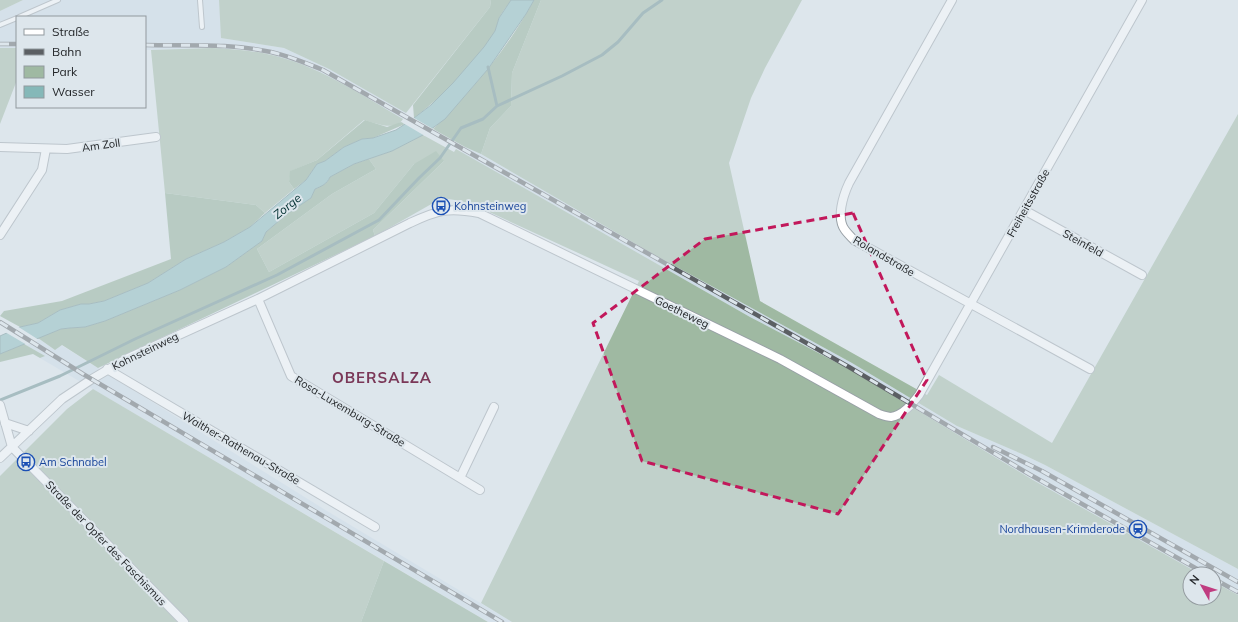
<svg xmlns="http://www.w3.org/2000/svg" width="1238" height="622" font-family="Mulish,sans-serif">
  <rect width="100%" height="100%" fill="#dde6ec"/>
  <!-- built -->
  <path fill="#cddbe6" d="M23,0H219L222,38L284,48L329,69L406,113L403,119L325,75L297,63L268,54L247,50L212,48L145,50V17H17V48H0V11Z
    M465,147L481,154L653,254L852,363L957,426L1022,454L1045,465L1238,569V595L1214,582V574H1200L1033,480L849,369L750,317L478,162L462,153Z
    M38,338L55,350L61,345L327,511L512,622H488L40,358L44,356L24,344Z"/>
  <!-- green -->
  <path fill="#9fb9a2" d="M0,0H23L0,11Z
    M219,0H491L490,7L406,113L329,69L284,48L221,38Z
    M541,0H802L765,68L751,98L729,163L760,301L927,395L939,375L1052,443L1238,114V569L1045,465L1022,454L957,426L852,363L653,254L481,154L490,128L511,106L512,73Z
    M0,48H17V80L0,124Z
    M212,48C231,49 249,50 267,54C316,64 360,94 403,119C395,132 376,123 364,120L317,160L291,171L289,182L294,189L265,213L256,205L165,193L151,50Z
    M423,135L454,152L456,149L750,317L849,369L1033,480L1200,574H1190V598H1214V582L1238,595V622H512L481,603L639,281L474,205L461,201L442,198L375,236L373,230L444,161L414,164L374,213L269,272L257,249L332,194L376,169L369,159L392,151Z
    M93,389L384,561L361,622H0V476L67,409Z"/>
  <!-- forest -->
  <path fill="#8dac90" d="M491,0H511C507,6 502,12 499,18C497,23 497,28 494,33C475,63 443,96 414,118L413,105L490,7Z
    M534,0H541L512,73L511,106L490,128L481,154L465,147L433,129C446,117 457,104 469,91C494,63 516,33 534,0Z
    M365,120L387,127L401,122L405,124L373,138L362,139L344,147L325,161L317,164L306,180L294,189L289,182L290,171L317,160Z
    M436,151L444,161L373,230L375,236L98,368L62,345L55,350L38,338L61,329L70,328L85,327L105,321L180,290L226,267L262,241L266,232L287,214L311,198L315,189C322,186 327,184 330,177L354,164L369,159L376,169L332,194L257,249L269,272L374,213L414,164Z
    M165,193L256,205L265,213L250,227L224,242L186,259L148,283L104,301L89,304H81L60,310L38,323L20,327L0,316L4,311L62,301L171,259Z
    M24,344L45,356L40,358L33,354L0,362V354Z
    M384,561L488,622H361Z"/>
  <!-- water -->
  <path fill="#85b8b8" stroke="#678c8d" d="M511,0H534L526,14L488,69L445,119L423,135L392,151L354,164L330,177C327,184 322,186 315,189L311,198L287,214L266,232L262,241L226,267L180,290L105,321L85,327L70,328L61,329L0,354V336L20,327L38,323L60,310L81,304H89L104,301L148,283L186,259L224,242L250,227L306,180L317,164L325,161L344,147L362,139L373,138L396,130L414,118L431,105L453,83L484,47L495,31L499,18Z"/>
  <!-- pier -->
  <path fill="#dde6ec" d="M413,117L414,118L435,130L425,136L403,123Z
    M17,326L39,340L27,345L5,332Z"/>
  <g fill="none" stroke-linecap="round" stroke-linejoin="round">
    <!-- stream -->
    <path stroke="#678c8d" stroke-width="3" d="M488,67L497,106
      M0,400L60,376L135,339L277,275L379,220L419,178L440,158L461,128L483,119L497,106L562,76L602,55L618,42L643,13L662,0"/>
    <defs>
      <path id="service" d="M200,0L202,27
        M19,17L58,0
        M0,25L17,18"/>
      <path id="minor" d="M952,0L849,183C843,196 836,218 845,230C848,234 851,237 854,240L1090,369
        M0,147L67,149L156,137
        M1024,210L1142,275
        M0,235L42,170L46,149
        M258,299L291,376L480,490
        M107,369L375,527
        M0,405L12,447L184,622
        M5,423L29,431
        M0,458L62,399L92,379L126,359L258,299L410,223C438,210 448,207 479,213L780,359L879,414C882,415 888,417 891,417C903,415 912,404 919,395L1142,0
        M460,478L494,407"/>
    </defs>
    <!-- service casing -->
    <use href="#service" stroke="#98a0a6" stroke-width="6"/>
    <!-- minor casing -->
    <use href="#minor" stroke="#98a0a6" stroke-width="10"/>
    <!-- service -->
    <use href="#service" stroke="#fff" stroke-width="4"/>
    <!-- minor -->
    <use href="#minor" stroke="#fff" stroke-width="8"/>
    <defs>
      <path id="rail" d="M0,44H17
        M145,45C187,46 230,43 271,52C289,56 306,63 323,70L849,367L1029,474L1206,574
        M0,322L83,374L502,622
        M993,447L1042,471L1238,582
        M1214,579L1238,592"/>
    </defs>
    <!-- rail casing -->
    <use href="#rail" stroke="#5b5f63" stroke-width="4.5"/>
    <!-- rail -->
    <use href="#rail" stroke="#dde6ec" stroke-width="3" stroke-dasharray="9" stroke-linecap="butt"/>
  </g>
  <!-- marked area -->
  <path d="M0 0H1238V622H0ZM853,213L927,380L838,514L642,461L593,323L705,239Z" fill="#dde6ec" fill-opacity=".55" fill-rule="evenodd"/>
  <path fill="none" stroke="#c2185b" stroke-width="3" stroke-dasharray="8 5" stroke-linejoin="round" d="M853,213L927,380L838,514L642,461L593,323L705,239Z"/>
  <!-- icons -->
  <defs>
    <symbol id="bus-ring" viewBox="-11 -11 22 22"><circle r="9.5" fill="#dde6ec" stroke="#1a4fb4" stroke-width="1.5"/><path d="M-5-6H5V4H4V6H2V4H-2V6H-4V4H-5ZM-3.5-4V0h7V-4ZM-3.5 1.2v1.5H-2V1.2ZM2 1.2v1.5H3.5V1.2Z" fill="#1a4fb4"/></symbol>
    <symbol id="station-ring" viewBox="-11 -11 22 22"><circle r="9.5" fill="#dde6ec" stroke="#1a4fb4" stroke-width="1.5"/><path d="M-3-6H3Q5-6 5-4V2Q5 4 3 4L4.5 6H3L1.5 4h-3L-3 6H-4.5L-3 4Q-5 4-5 2V-4Q-5-6-3-6ZM-3.5-4v3h7v-3ZM-3.5 1v1.5H-2V1ZM2 1v1.5H3.5V1Z" fill="#1a4fb4"/></symbol>
  </defs>
  <g fill-rule="evenodd">
    <use href="#bus-ring" x="431" y="196" width="20" height="20"/>
    <use href="#bus-ring" x="16" y="452" width="20" height="20"/>
    <use href="#station-ring" x="1128" y="519" width="20" height="20"/>
  </g>
  <g text-anchor="middle" dominant-baseline="central" stroke-width="4" stroke-linejoin="round" paint-order="stroke">
    <!-- street labels -->
    <g font-size="11" fill="#222528" stroke="#dde6ec">
      <text transform="translate(101 145) rotate(-8)">Am Zoll</text>
      <text transform="translate(1028 203) rotate(-61)">Freiheitsstraße</text>
      <text transform="translate(1083 243) rotate(29)">Steinfeld</text>
      <text transform="translate(884 256) rotate(30)">Rolandstraße</text>
      <text transform="translate(682 312) rotate(26)">Goetheweg</text>
      <text transform="translate(145 351) rotate(-26)">Kohnsteinweg</text>
      <text transform="translate(350 411) rotate(31)">Rosa-Luxemburg-Straße</text>
      <text transform="translate(241 448) rotate(30)">Walther-Rathenau-Straße</text>
      <text transform="translate(106 543) rotate(46)">Straße der Opfer des Faschismus</text>
    </g>
    <!-- transit labels -->
    <g font-size="11" fill="#164399" stroke="#dde6ec" text-anchor="start">
      <text x="454" y="206">Kohnsteinweg</text>
      <text x="39" y="462">Am Schnabel</text>
      <text x="1125" y="529" text-anchor="end">Nordhausen-Krimderode</text>
    </g>
    <!-- water labels -->
    <g font-size="12" font-style="italic" fill="#003031" stroke="#dde6ec">
      <text transform="translate(287 206) rotate(-39)">Zorge</text>
    </g>
    <!-- district labels -->
    <g font-size="15" font-weight="bold" letter-spacing="1" fill="#7a3757" stroke="#dde6ec">
      <text x="382" y="377">OBERSALZA</text>
    </g>
  </g>
  <!-- legend -->
  <rect x="16" y="16" width="130" height="92" fill="#dde6ec" stroke="#92999e"/>
  <rect x="24" y="29" width="20" height="6" fill="#ffffff" stroke="#92999e"/>
  <text x="52" y="36" font-size="12" fill="#222528">Straße</text>
  <rect x="24" y="49" width="20" height="6" fill="#5b5f63" stroke="#92999e"/>
  <text x="52" y="56" font-size="12" fill="#222528">Bahn</text>
  <rect x="24" y="66" width="20" height="12" fill="#9fb9a2" stroke="#92999e"/>
  <text x="52" y="76" font-size="12" fill="#222528">Park</text>
  <rect x="24" y="86" width="20" height="12" fill="#85b8b8" stroke="#92999e"/>
  <text x="52" y="96" font-size="12" fill="#222528">Wasser</text>
  <!-- north arrow -->
  <g transform="translate(1202 586) rotate(309)"><circle r="19" fill="#dde6ec" stroke="#92999e"/>
  <path d="M0-3L7 15L0 10L-7 15Z" fill="#c03c80"/>
  <text y="-6" font-size="11" font-weight="bold" text-anchor="middle" fill="#222528">N</text>
  </g>
</svg>
